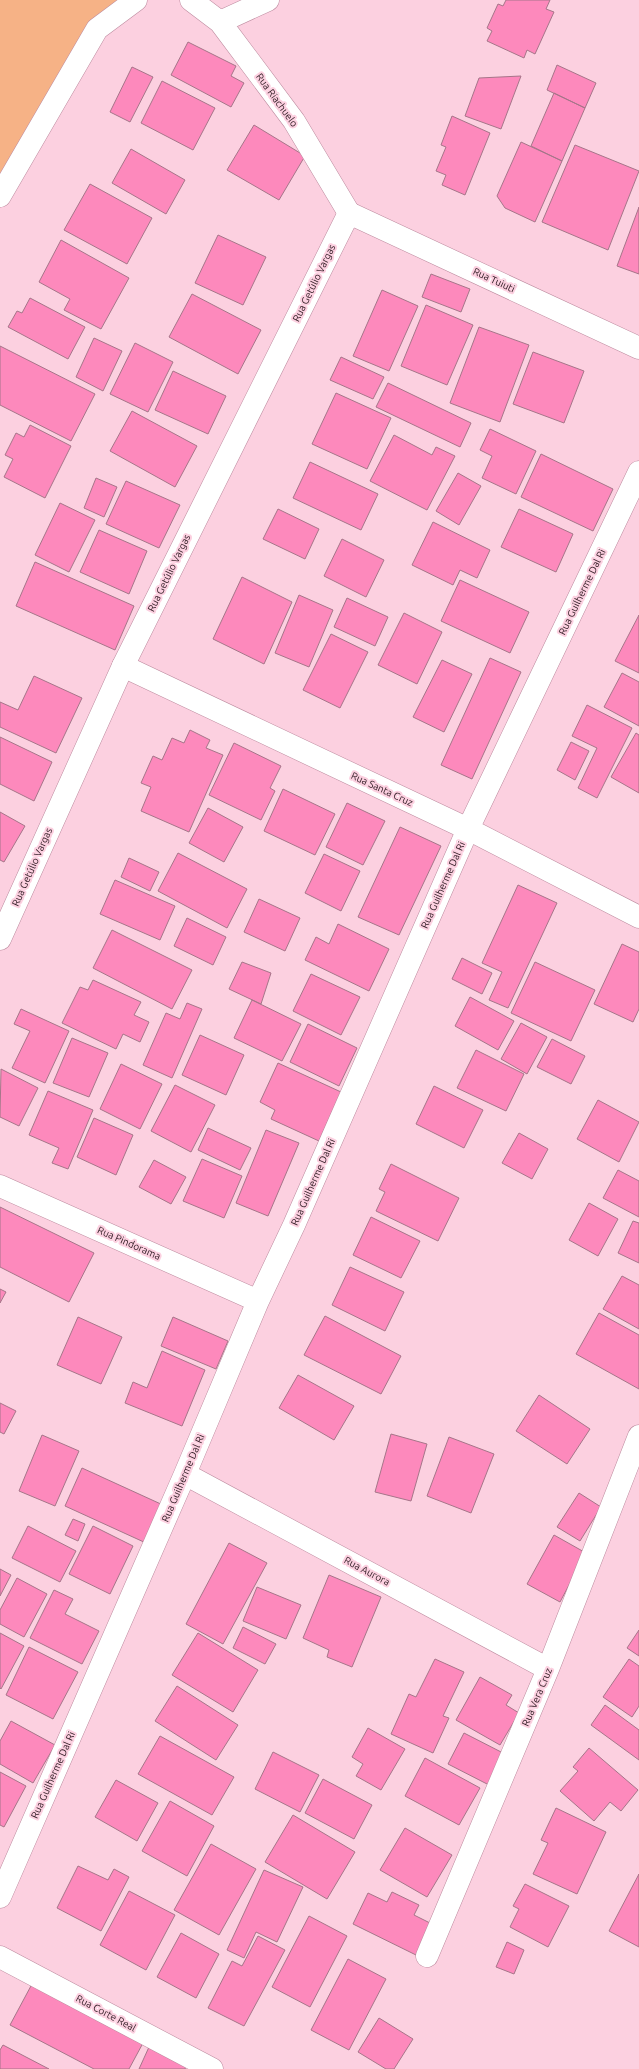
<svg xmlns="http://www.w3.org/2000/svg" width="639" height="2069" font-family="Ubuntu,sans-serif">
  <rect width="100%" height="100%" fill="#fcd0e0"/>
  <!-- green -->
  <path fill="#f6b286" d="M0,0H123L0,179Z"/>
  <!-- building -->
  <path fill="#fd89bc" stroke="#a67589" d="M506,0H550L546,9L554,12L535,54L527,50L524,58L487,41L492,31L487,28L498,4L503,6Z
    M188,42L236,66L231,76L244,83L231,107L171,75Z
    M557,65L596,83L585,108L547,90Z
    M132,67L153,77L130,122L110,112Z
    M521,76L501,129L465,116L479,78Z
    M162,81L215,108L193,150L141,123Z
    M554,93L585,108L562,161L531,146Z
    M452,116L490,133L465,195L442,185L446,175L436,171L446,147L441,145Z
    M254,125L305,156L279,200L227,170Z
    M521,142L562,161L535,222L505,208L497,196Z
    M575,145L639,171L608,250L542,222Z
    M131,149L185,180L166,214L112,183Z
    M90,184L152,218L127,264L64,230Z
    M639,207V274L617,266Z
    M218,235L266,257L243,305L195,283Z
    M61,240L129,278L101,329L64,310L70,299L39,282Z
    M431,274L470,289L461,312L422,297Z
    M382,290L418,306L389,371L353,356Z
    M192,294L261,330L238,374L169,337Z
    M30,298L85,327L68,359L8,327L17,311L22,313Z
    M426,305L473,325L447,385L401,366Z
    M479,327L529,345L500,422L450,403Z
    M94,338L122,351L103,391L76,377Z
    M135,343L173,362L148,412L110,394Z
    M0,346L95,394L71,441L0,405Z
    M533,352L584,371L564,423L513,404Z
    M341,357L384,377L373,399L330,380Z
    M173,371L226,396L208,434L155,410Z
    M388,383L471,423L460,447L376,407Z
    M336,393L391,418L367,469L312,444Z
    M132,411L197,446L175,487L110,451Z
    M30,425L71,446L45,498L4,477L13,459L5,455L16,433L24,437Z
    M490,429L536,451L516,494L482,478L492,456L480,450Z
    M394,435L432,455L436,447L455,456L427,510L370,481Z
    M541,454L613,489L593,531L521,497Z
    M310,462L378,494L361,530L293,498Z
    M458,473L481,486L459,525L436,511Z
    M96,478L117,487L104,517L84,508Z
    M126,481L180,505L159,548L106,524Z
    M60,503L95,520L69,572L35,555Z
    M278,509L319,529L305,559L263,539Z
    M519,509L573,534L556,572L501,547Z
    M433,522L490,550L477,578L460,570L453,585L412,565Z
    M99,530L147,551L129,594L80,572Z
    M342,539L384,560L366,597L324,576Z
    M35,562L134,606L115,650L16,606Z
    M242,577L292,602L264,664L213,639Z
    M460,580L529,612L510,653L441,621Z
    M299,595L333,610L309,667L275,653Z
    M347,598L388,617L375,646L334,627Z
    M404,613L442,632L417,684L378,665Z
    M639,615V673L615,661Z
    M331,634L368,652L340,708L303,690Z
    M490,658L521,672L472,779L441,765Z
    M442,660L472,674L444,732L413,717Z
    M622,673L639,682V726L604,707Z
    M34,676L82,698L56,753L0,727V702L18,710Z
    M587,705L632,728L597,798L578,788L597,748L572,736Z
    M190,730L210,740L206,748L223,755L189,832L141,811L151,787L141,783L153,756L162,760L172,738L184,743Z
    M636,733L639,735V793L611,777Z
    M0,737L52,762L34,801L0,784Z
    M571,742L589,751L575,780L557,770Z
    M234,743L281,766L270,788L275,791L261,820L209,795Z
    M283,789L335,814L315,855L264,831Z
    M347,803L385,821L363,865L326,847Z
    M208,808L243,827L224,862L189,843Z
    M0,812L25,826L4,862L0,860Z
    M400,827L441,846L399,935L358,917Z
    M178,853L247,889L227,928L158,891Z
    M324,854L360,871L341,911L305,893Z
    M129,858L159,872L150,891L121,877Z
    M115,880L175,906L160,940L100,914Z
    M518,885L557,903L508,1008L489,1000L502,972L482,963Z
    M259,899L300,918L285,951L244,932Z
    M187,918L226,937L213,965L174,946Z
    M338,924L389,949L369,991L305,960L316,937L329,944Z
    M112,930L192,970L172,1009L93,968Z
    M622,944L639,952V1009L633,1022L594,1004Z
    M462,958L492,973L482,994L452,979Z
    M242,962L271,973L261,1004L229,989Z
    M535,962L595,990L571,1041L511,1013Z
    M311,974L360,997L341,1035L293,1011Z
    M93,980L141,1002L134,1015L149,1022L140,1042L123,1034L116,1049L62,1023L80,987L88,990Z
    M470,997L514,1021L498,1050L455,1026Z
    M252,1000L301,1024L282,1061L234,1038Z
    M187,1003L202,1009L172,1078L143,1065L166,1013L180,1019Z
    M21,1009L69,1031L45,1083L12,1068L30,1031L14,1024Z
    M521,1023L547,1037L527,1074L501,1059Z
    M308,1024L357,1048L339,1086L290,1062Z
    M200,1035L244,1055L226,1095L182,1075Z
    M72,1038L108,1053L89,1097L53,1083Z
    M552,1039L585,1056L571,1084L537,1067Z
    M476,1050L524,1074L506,1111L457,1088Z
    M278,1063L341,1092L319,1141L271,1119L275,1110L260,1102Z
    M121,1064L162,1084L140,1129L100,1109Z
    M1,1069L38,1088L19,1126L0,1117Z
    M175,1085L215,1105L191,1152L151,1131Z
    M434,1086L483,1110L464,1148L416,1124Z
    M48,1091L93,1110L68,1169L52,1163L59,1148L29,1135Z
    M598,1100L639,1122L619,1162L577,1139Z
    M94,1118L133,1135L116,1175L77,1157Z
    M208,1128L251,1148L240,1170L198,1150Z
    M266,1130L299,1143L268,1216L236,1203Z
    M519,1133L548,1149L532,1179L502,1163Z
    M202,1159L242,1176L224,1218L183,1201Z
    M154,1160L186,1177L171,1204L139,1187Z
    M391,1164L459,1198L438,1241L376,1211L385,1192L379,1189Z
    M618,1170L639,1181V1217L603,1198Z
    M589,1203L618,1219L598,1256L569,1240Z
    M0,1207L94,1253L69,1302L0,1267Z
    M371,1217L420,1241L401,1278L353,1255Z
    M633,1221L639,1223V1263L618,1253Z
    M350,1267L404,1292L385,1331L332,1305Z
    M622,1276L639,1285V1329L603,1309Z
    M0,1289L6,1292L0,1303Z
    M599,1313L639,1335V1389L576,1354Z
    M325,1316L401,1356L381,1394L304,1355Z
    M78,1317L122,1337L101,1384L57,1365Z
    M173,1317L228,1341L216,1369L161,1346Z
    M162,1351L205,1370L182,1426L125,1403L133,1382L147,1388Z
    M298,1375L354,1406L334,1440L279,1408Z
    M539,1395L590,1429L567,1464L516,1431Z
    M0,1403L16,1411L4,1434L0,1432Z
    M391,1434L427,1444L411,1501L375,1492Z
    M42,1435L79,1451L55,1506L19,1491Z
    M449,1437L494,1454L471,1513L427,1496Z
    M82,1468L163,1505L146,1543L65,1506Z
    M579,1493L601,1507L580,1541L557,1527Z
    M73,1519L85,1524L78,1541L65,1535Z
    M28,1526L76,1551L60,1582L12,1558Z
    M93,1526L133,1546L110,1594L69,1574Z
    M554,1535L586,1553L560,1602L527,1584Z
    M229,1543L267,1563L223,1644L186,1624Z
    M0,1569L11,1575L0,1596Z
    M329,1575L381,1597L352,1667L327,1657L329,1650L303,1638Z
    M17,1578L47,1594L24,1637L0,1624V1610Z
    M257,1587L301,1605L286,1639L243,1621Z
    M54,1590L73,1599L65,1614L99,1631L82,1664L30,1638Z
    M243,1627L276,1644L265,1664L233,1648Z
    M639,1630V1656L627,1648Z
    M0,1633L24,1646L1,1689L0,1688Z
    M198,1633L258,1670L233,1712L172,1675Z
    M29,1647L78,1672L53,1719L6,1695Z
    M435,1659L464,1672L443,1716L449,1718L433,1753L391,1734L409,1694L416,1697Z
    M629,1659L639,1666V1706L632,1717L603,1697Z
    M480,1677L512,1695L506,1705L519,1713L500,1745L456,1720Z
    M177,1686L238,1725L216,1760L155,1721Z
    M605,1705L639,1730V1760L591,1725Z
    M11,1721L55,1745L33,1783L0,1764V1741Z
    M368,1728L405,1749L381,1790L356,1776L363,1764L352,1757Z
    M464,1733L505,1754L489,1785L448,1764Z
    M160,1736L234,1777L212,1815L138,1774Z
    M589,1748L638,1790L621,1811L610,1802L594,1821L560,1791L578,1771L573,1767Z
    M273,1752L319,1775L300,1812L255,1789Z
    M425,1758L480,1788L459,1825L405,1796Z
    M0,1772L26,1786L4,1827L0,1825Z
    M323,1779L372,1805L354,1839L305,1813Z
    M116,1780L158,1803L137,1841L95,1817Z
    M170,1801L214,1826L187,1876L142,1851Z
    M556,1808L606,1832L577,1894L533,1874L548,1843L541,1840Z
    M293,1815L355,1852L327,1899L265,1862Z
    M405,1828L452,1855L427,1897L380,1870Z
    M211,1844L256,1869L219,1935L174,1910Z
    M78,1866L108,1880L114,1869L129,1877L101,1931L57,1908Z
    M264,1870L303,1887L277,1942L256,1932L244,1958L227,1950Z
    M639,1874V1947L609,1931Z
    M525,1884L569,1906L548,1947L510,1927L519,1909L513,1906Z
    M129,1891L175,1915L146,1970L100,1945Z
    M392,1892L419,1905L414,1915L432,1924L416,1955L353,1924L368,1893L387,1902Z
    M309,1916L347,1936L310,2007L272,1987Z
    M181,1933L219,1954L196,1998L157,1977Z
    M258,1936L285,1950L244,2026L208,2008L232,1961L242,1966Z
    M507,1942L524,1950L514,1974L496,1967Z
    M348,1959L386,1979L349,2050L311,2030Z
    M32,1984L143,2043L129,2069H94L10,2025Z
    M379,2018L413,2039L394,2069H386L358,2052Z
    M3,2045L49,2069H0V2050Z
    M149,2047L187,2065L185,2069H139Z"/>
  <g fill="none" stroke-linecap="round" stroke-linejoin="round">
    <defs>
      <path id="minor" d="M191,0L220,22L294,121L349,213
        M220,22L268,0
        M0,196L97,29L136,0
        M123,666L468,829L639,917
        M0,1186L258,1301
        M185,1474L548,1669
        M0,1897L185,1474L258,1301L294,1225L468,829L639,472
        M427,1956L548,1669L639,1436
        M0,1957L212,2069"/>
      <path id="tertiary" d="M0,939L123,666L349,213L639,348"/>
    </defs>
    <!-- minor casing -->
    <use href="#minor" stroke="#bd8b9f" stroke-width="23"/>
    <!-- tertiary casing -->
    <use href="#tertiary" stroke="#bd8b9f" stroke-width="23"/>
    <!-- minor -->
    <use href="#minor" stroke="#fff" stroke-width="22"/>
    <!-- tertiary -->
    <use href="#tertiary" stroke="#fff" stroke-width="22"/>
  </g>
  <g text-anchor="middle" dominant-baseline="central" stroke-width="4" stroke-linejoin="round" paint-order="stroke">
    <!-- street labels -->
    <g font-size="10" fill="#2e1a22" stroke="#fcd0e0">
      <text transform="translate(277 100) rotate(54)">Rua Riachuelo</text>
      <text transform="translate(494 280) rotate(25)">Rua Tuiuti</text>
      <text transform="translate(314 283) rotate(-64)">Rua Getúlio Vargas</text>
      <text transform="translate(169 573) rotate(-64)">Rua Getúlio Vargas</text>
      <text transform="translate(582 592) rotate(-64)">Rua Guilherme Dal Ri</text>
      <text transform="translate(382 789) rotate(25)">Rua Santa Cruz</text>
      <text transform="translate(32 867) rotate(-66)">Rua Getúlio Vargas</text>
      <text transform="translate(443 885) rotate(-66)">Rua Guilherme Dal Ri</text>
      <text transform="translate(313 1182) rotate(-66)">Rua Guilherme Dal Ri</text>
      <text transform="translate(129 1243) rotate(24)">Rua Pindorama</text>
      <text transform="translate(183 1478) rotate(-67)">Rua Guilherme Dal Ri</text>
      <text transform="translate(367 1571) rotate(28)">Rua Aurora</text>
      <text transform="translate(537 1697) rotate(-67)">Rua Vera Cruz</text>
      <text transform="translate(53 1775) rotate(-66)">Rua Guilherme Dal Ri</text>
      <text transform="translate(106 2013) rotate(28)">Rua Corte Real</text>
    </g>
  </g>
</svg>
